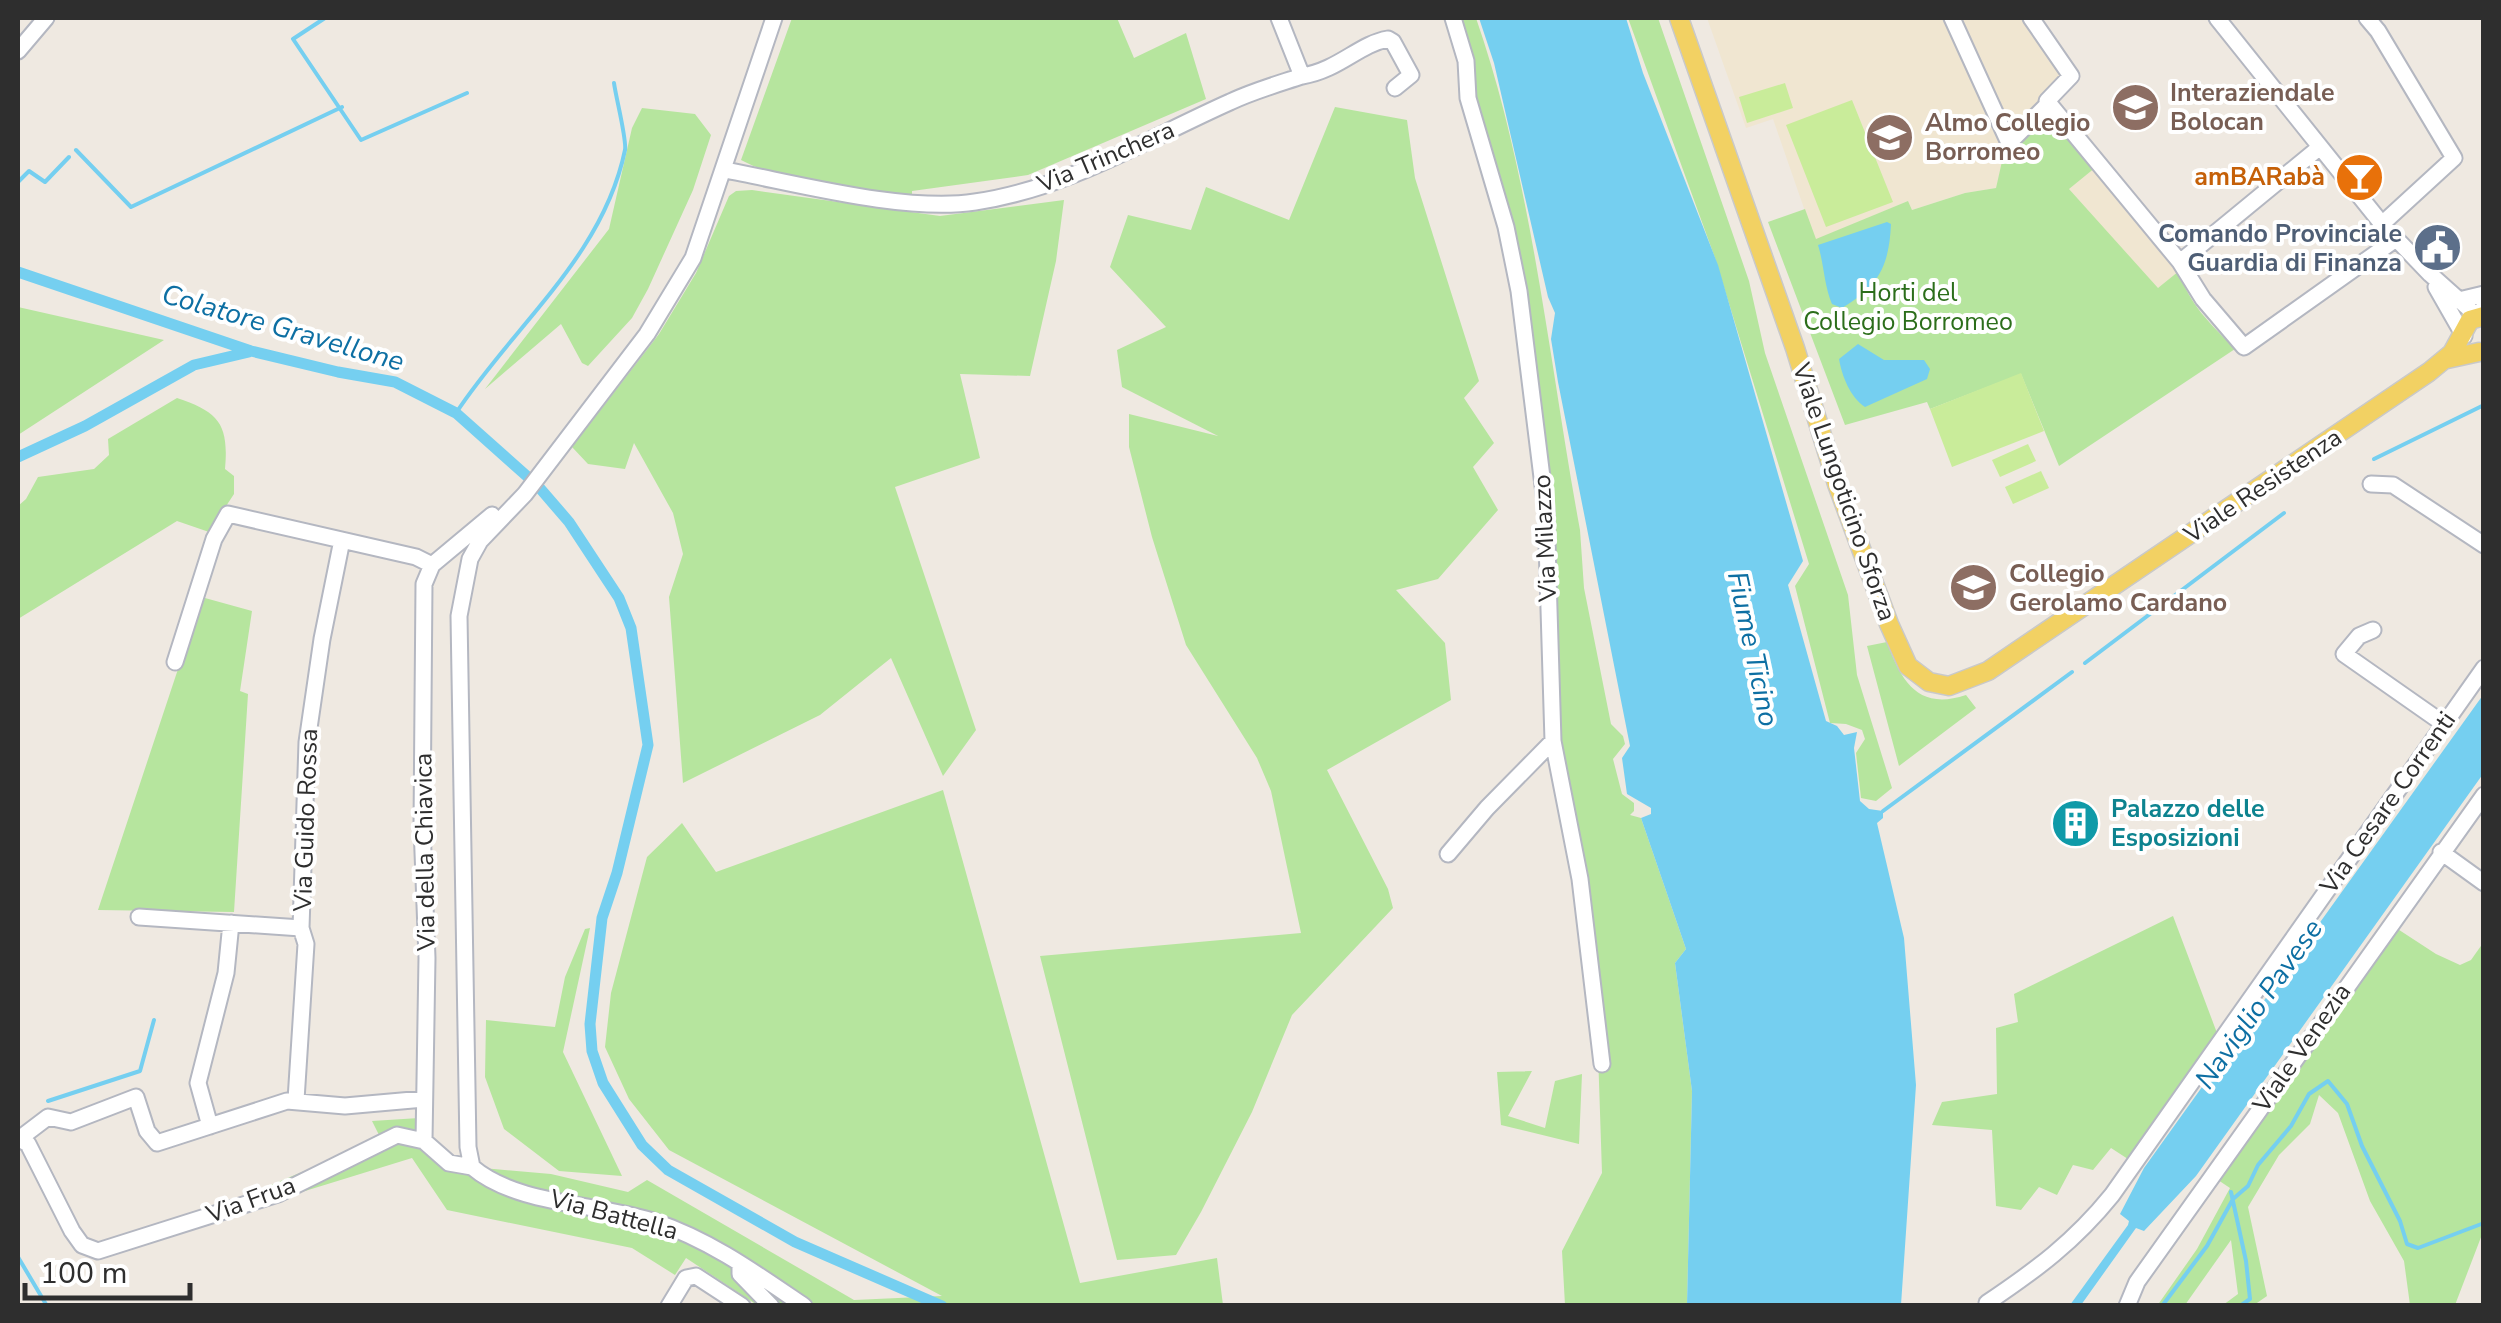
<svg xmlns="http://www.w3.org/2000/svg" width="2501" height="1323" font-family="'Nunito Sans',sans-serif">
  <rect width="100%" height="100%" fill="#efe9e1"/>
  <!-- education -->
  <path fill="#f0e6d1" d="M1707,18H1947L2006,146L1996,188L1965,193L1912,210L1908,201L1815,240L1773,119L1746,128Z
    M1957,18H2022L2042,33L2068,77L2011,138Z
    M2096,167L2179,271L2158,289L2068,188Z"/>
  <!-- green -->
  <path fill="#b6e59e" d="M792,18H1117L1134,58L1186,33L1206,99L1028,175L912,191V197C855,186 793,187 741,160Z
    M1459,18H1476C1532,179 1549,362 1580,530L1584,588L1611,724L1623,736L1625,744L1613,759L1622,794L1634,803V811L1630,815L1641,818L1686,949L1675,963L1692,1091L1687,1305H1565L1562,1251L1602,1173L1598,1052L1558,736L1550,495L1476,102L1475,67Z
    M1628,18H1658L1749,281L1765,353L1848,595L1857,675L1892,788L1876,801L1861,798L1856,753L1865,739L1862,730L1846,724L1830,723L1795,586L1809,564L1715,258Z
    M2047,106L2096,167L2069,189L2158,288L2179,271C2189,305 2211,324 2235,349L2059,466L2021,374L1930,409L1927,402L1845,425L1768,222L1805,209L1816,239L1908,201L1912,210L1965,193L1996,188L2005,148L2011,151Z
    M1335,107L1407,120L1415,178L1479,381L1464,398L1494,443L1473,467L1498,510L1438,579L1396,590L1445,643L1451,700L1327,770L1388,889L1393,908L1292,1015L1252,1112L1201,1212L1176,1255L1117,1260L1040,956L1301,933L1271,791L1257,758L1186,645L1152,537L1129,447V414L1218,436L1122,387L1117,350L1166,327L1110,267L1128,215L1191,230L1206,187L1289,220Z
    M642,108L695,114L711,135L693,190L648,289L632,318L588,366L582,363L561,324L485,389L609,229L632,128Z
    M752,190L940,216L1064,200L1056,261L1030,376L960,374L980,458L895,487L976,730L943,776L891,658L820,715L683,783L669,597L683,554L673,513L634,443L625,469L588,464L572,447L659,334L696,273L729,196L736,191Z
    M18,307L164,340L18,435Z
    M177,398C219,412 229,424 225,469L234,476V494L209,532L177,521L18,619V506L26,499L38,477L94,469L109,455L108,439Z
    M205,598L252,611L240,691L248,694L234,912L98,910L186,645Z
    M1887,642C1901,681 1918,711 1966,695L1976,708L1899,766L1867,646Z
    M943,790L1080,1283L1217,1258L1223,1305H757L686,1258L675,1275L632,1248L447,1210L412,1158L117,1249L381,1139L372,1121L419,1118V1134L454,1160L483,1168L551,1174L628,1192L647,1180L854,1300L942,1296L669,1150L629,1099L605,1047L611,993L647,857L682,823L716,872Z
    M2173,916L2217,1033L2131,1161L2111,1148L2093,1170L2073,1165L2057,1195L2039,1187L2021,1210L1996,1206L1992,1130L1932,1125L1942,1102L1997,1094L1996,1028L2018,1022L2014,994Z
    M2390,924L2436,954L2460,965L2471,960L2483,943V1232L2455,1305H2410L2404,1261L2370,1201L2338,1113L2319,1095L2310,1124L2279,1155L2248,1207L2267,1296L2254,1305H2223L2238,1294L2231,1240L2185,1305L2157,1306L2197,1249L2230,1188L2215,1178Z
    M590,928L563,1052L622,1176L559,1171L504,1129L485,1077L486,1020L555,1027L565,977L585,929Z
    M1532,1071L1508,1116L1545,1128L1555,1081L1582,1074L1579,1144L1501,1125L1497,1072Z"/>
  <!-- pitch -->
  <path fill="#c9ec9a" d="M1785,83L1793,108L1747,123L1739,97Z
    M1852,100L1893,202L1826,227L1786,125Z
    M2021,373L2044,431L1952,467L1930,409Z
    M2028,444L2036,461L2000,477L1992,460Z
    M2041,471L2049,488L2013,504L2005,487Z"/>
  <!-- water -->
  <path fill="#75cff0" d="M1479,18H1626L1643,73L1718,265L1803,561L1788,585L1826,721L1837,726L1844,735L1857,732L1854,748L1860,801L1869,809L1883,811V818L1877,823L1904,938L1916,1085L1901,1305H1687L1692,1091L1675,963L1686,949L1641,818L1651,814V808L1627,794L1622,758L1630,746L1558,382L1551,339L1555,313L1548,297L1494,63Z
    M1887,222L1891,224C1889,266 1879,286 1842,308L1832,304C1824,285 1824,264 1818,245Z
    M1858,344L1884,360H1924L1930,369L1927,379L1865,407C1850,397 1842,376 1839,359Z
    M2483,695V774L2196,1176L2144,1231L2136,1228L2081,1305H2070L2128,1225L2129,1221L2120,1214L2144,1168Z"/>
  <g fill="none" stroke-linecap="round" stroke-linejoin="round">
    <!-- stream -->
    <path stroke="#75cff0" stroke-width="4" d="M325,18L293,39L361,140L467,93
      M76,150L131,207L342,107
      M18,182L29,171L45,182L69,157
      M456,413C513,326 603,257 625,150C627,140 616,98 614,83
      M2374,459L2484,405
      M2085,663L2284,513
      M1883,811L2072,672
      M48,1101L140,1071L154,1020
      M2231,1192L2246,1261L2250,1299L2240,1306
      M18,1257L47,1306
      M2162,1306L2207,1246L2233,1199L2248,1186L2258,1165L2291,1126L2309,1094L2328,1081L2347,1104L2362,1146L2400,1221L2407,1244L2418,1248L2484,1223"/>
    <!-- canal -->
    <path stroke="#75cff0" stroke-width="11" d="M18,272L251,351L338,372L395,382L456,413L538,486L569,522L619,598L631,628L648,745L617,873L602,918L590,1024L592,1051L603,1083L642,1145L668,1170L795,1242L942,1306
      M18,457L85,426L194,365L249,352"/>
    <defs>
      <path id="minor" d="M1453,18L1466,61L1468,98L1506,227L1519,291L1546,510L1553,741L1580,879L1602,1064
        M1952,18L2009,143L2049,103
        M2031,18L2071,76L2047,101L2180,262L2203,299L2244,347L2396,239
        M2217,18L2382,224L2430,274L2477,316L2484,307
        M2367,18L2378,31L2454,158L2382,224
        M18,51L46,18
        M1302,76C1339,70 1359,44 1388,39L1393,42L1411,75L1395,88
        M725,170C795,183 906,213 975,202C1066,189 1147,139 1230,102C1253,91 1278,84 1302,76L1279,18
        M2180,262L2320,147
        M2436,287L2464,336
        M2459,300L2484,294
        M2371,484L2393,485L2484,545
        M432,565L492,515
        M2373,630L2359,636L2344,654L2444,724
        M175,662L214,539L228,514L416,557L432,565
        M2441,852L2484,883
        M1448,854L1487,808L1553,741
        M139,917L301,928
        M296,1100L306,944L301,928L307,742L322,639L342,540
        M210,1126L198,1083L226,973L231,923
        M18,1138L28,1144L72,1231L82,1245L98,1251L278,1194L397,1135L424,1141L449,1163L472,1167
        M19,1139L48,1117L71,1122L136,1097L147,1131L157,1143L287,1101L345,1106L424,1099
        M424,1141L427,958L422,826L424,584L432,565
        M472,1167L468,1147L459,616L470,559L480,541L525,494L647,334L693,258L774,18
        M472,1167C518,1206 599,1203 656,1222C710,1240 757,1274 804,1306
        M740,1264V1274L771,1306
        M1987,1303C2036,1270 2074,1242 2112,1195L2484,668
        M669,1306L686,1278L696,1276L742,1306
        M2127,1306L2137,1282L2484,795"/>
      <path id="major" d="M1679,18L1795,348L1837,484L1889,624L1908,666L1929,682L1949,686L1988,671L2035,639L2429,372L2452,353L2470,320L2484,316
        M2447,359L2479,352"/>
    </defs>
    <!-- minor casing -->
    <use href="#minor" stroke="#b4b7c1" stroke-width="19"/>
    <!-- major casing -->
    <use href="#major" stroke="#c9c9c9" stroke-width="21"/>
    <!-- minor -->
    <use href="#minor" stroke="#fff" stroke-width="15"/>
    <!-- major -->
    <use href="#major" stroke="#f2d163" stroke-width="18"/>
  </g>
  <!-- icons -->
  <defs>
    <symbol id="school-disc" viewBox="-11 -11 22 22"><circle r="9.5" fill="#8d6e63" stroke="#fff"/><path d="M0-5L7-2L0 1L-7-2ZM-4 1L0 2.5L4 1V4Q0 6-4 4Z" fill="#fff"/></symbol>
    <symbol id="university-disc" viewBox="-11 -11 22 22"><circle r="9.5" fill="#8d6e63" stroke="#fff"/><path d="M0-5L7-2L0 1L-7-2ZM-4 1L0 2.5L4 1V4Q0 6-4 4Z" fill="#fff"/></symbol>
    <symbol id="bar-disc" viewBox="-11 -11 22 22"><circle r="9.5" fill="#e8710a" stroke="#fff"/><path d="M-6-5H6L.8 .8V4.5H3.5V6h-7V4.5H-.8V.8Z" fill="#fff"/></symbol>
    <symbol id="civic-disc" viewBox="-11 -11 22 22"><circle r="9.5" fill="#5c6f8a" stroke="#fff"/><path d="M-.6-6.5H3V-4.5H.6V-3L4-1V1h2V6H-6V1h2V-1L-.6-3ZM-1.2 2.5V6h2.4V2.5Z" fill="#fff"/></symbol>
    <symbol id="building-disc" viewBox="-11 -11 22 22"><circle r="9.5" fill="#0f9aa8" stroke="#fff"/><path d="M-4-6H4V6H1V3H-1V6H-4ZM-2.5-4.3h1.7v1.8h-1.7ZM.8-4.3h1.7v1.8H.8ZM-2.5-1h1.7V.8h-1.7ZM.8-1h1.7V.8H.8Z" fill="#fff"/></symbol>
  </defs>
  <g fill-rule="evenodd">
    <use href="#school-disc" x="2108" y="80" width="55" height="55"/>
    <use href="#university-disc" x="1862" y="110" width="55" height="55"/>
    <use href="#bar-disc" x="2332" y="150" width="55" height="55"/>
    <use href="#civic-disc" x="2410" y="220" width="55" height="55"/>
    <use href="#university-disc" x="1946" y="560" width="55" height="55"/>
    <use href="#building-disc" x="2048" y="796" width="55" height="55"/>
  </g>
  <g text-anchor="middle" dominant-baseline="central" stroke-width="8" stroke-linejoin="round" paint-order="stroke">
    <!-- education labels -->
    <g font-size="25" font-weight="bold" fill="#785e54" stroke="#fff" text-anchor="start">
      <text x="2170" y="93">Interaziendale<tspan x="2170" dy="29">Bolocan</tspan></text>
      <text x="1925" y="123">Almo Collegio<tspan x="1925" dy="29">Borromeo</tspan></text>
      <text x="2009" y="574">Collegio<tspan x="2009" dy="29">Gerolamo Cardano</tspan></text>
    </g>
    <!-- street labels -->
    <g font-size="25" fill="#2e2e2e" stroke="#fff">
      <text transform="translate(1106 157) rotate(-23)">Via Trinchera</text>
      <text transform="translate(2263 486) rotate(-34)">Viale Resistenza</text>
      <text transform="translate(1844 492) rotate(71)">Viale Lungoticino Sforza</text>
      <text transform="translate(1545 538) rotate(-93)">Via Milazzo</text>
      <text transform="translate(2388 803) rotate(-55)">Via Cesare Correnti</text>
      <text transform="translate(306 820) rotate(-88)">Via Guido Rossa</text>
      <text transform="translate(425 852) rotate(-91)">Via della Chiavica</text>
      <text transform="translate(2302 1048) rotate(-55)">Viale Venezia</text>
      <text transform="translate(251 1200) rotate(-20)">Via Frua</text>
      <text transform="translate(614 1215) rotate(15)">Via Battella</text>
    </g>
    <!-- food labels -->
    <g font-size="25" font-weight="bold" fill="#c56008" stroke="#fff" text-anchor="end">
      <text x="2325" y="177">amBARabà</text>
    </g>
    <!-- service labels -->
    <g font-size="25" font-weight="bold" fill="#4e5e75" stroke="#fff" text-anchor="end">
      <text x="2402" y="234">Comando Provinciale<tspan x="2402" dy="29">Guardia di Finanza</tspan></text>
    </g>
    <!-- park labels -->
    <g font-size="25" fill="#2c6e1b" stroke="#fff">
      <text x="1908" y="293">Horti del<tspan x="1908" dy="29">Collegio Borromeo</tspan></text>
    </g>
    <!-- culture labels -->
    <g font-size="25" font-weight="bold" fill="#0d838f" stroke="#fff" text-anchor="start">
      <text x="2111" y="809">Palazzo delle<tspan x="2111" dy="29">Esposizioni</tspan></text>
    </g>
    <!-- water labels -->
    <g font-size="28" font-style="italic" fill="#0d6fa3" stroke="#fff">
      <text transform="translate(283 328) rotate(16)">Colatore Gravellone</text>
      <text transform="translate(1753 649) rotate(78)">Fiume Ticino</text>
      <text transform="translate(2259 1004) rotate(-55)">Naviglio Pavese</text>
    </g>
  </g>
  <!-- border -->
  <rect width="2501" height="1323" fill="none" stroke="#2e2e2e" stroke-width="40"/>
  <!-- scale -->
  <path d="M25 1283v15h165v-15" fill="none" stroke="#2e2e2e" stroke-width="5"/>
  <text x="40" y="1283" font-size="30" fill="#2e2e2e" stroke="#ffffff" stroke-width="8" paint-order="stroke">100 m</text>
</svg>
